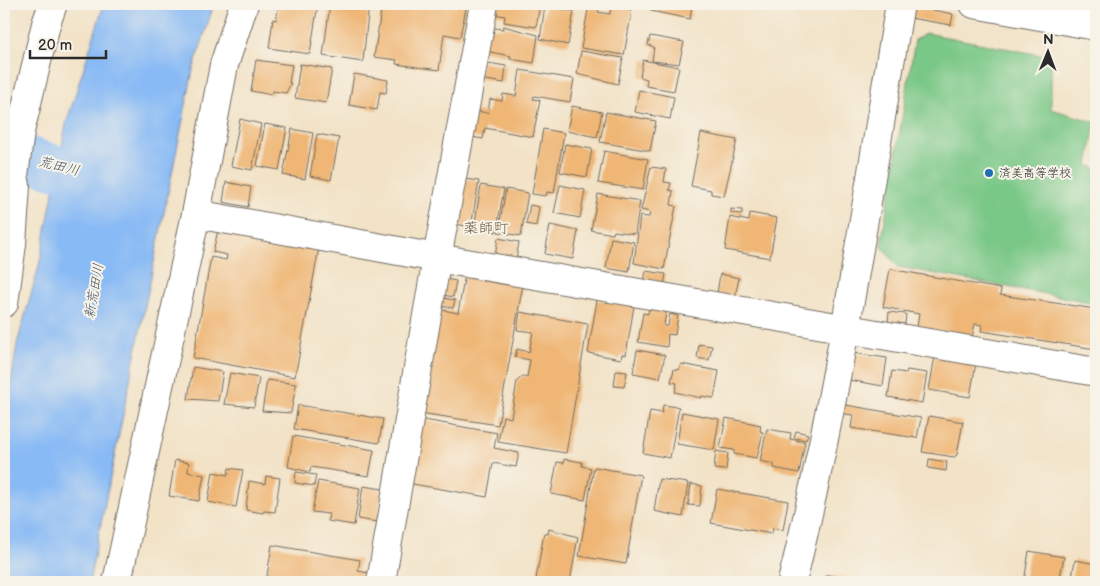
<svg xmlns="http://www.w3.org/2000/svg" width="1100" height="586" font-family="'Balsamiq Sans','Klee One',sans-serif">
  <rect width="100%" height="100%" fill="#f7f3e8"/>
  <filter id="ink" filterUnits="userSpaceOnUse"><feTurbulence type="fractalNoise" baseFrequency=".02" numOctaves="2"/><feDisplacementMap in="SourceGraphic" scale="10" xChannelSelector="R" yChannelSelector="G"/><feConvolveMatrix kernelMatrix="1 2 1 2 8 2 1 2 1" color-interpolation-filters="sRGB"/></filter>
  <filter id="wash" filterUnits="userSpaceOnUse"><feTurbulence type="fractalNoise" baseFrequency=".0096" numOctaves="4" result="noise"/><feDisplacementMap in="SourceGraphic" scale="20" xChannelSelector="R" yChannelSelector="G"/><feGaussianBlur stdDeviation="1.12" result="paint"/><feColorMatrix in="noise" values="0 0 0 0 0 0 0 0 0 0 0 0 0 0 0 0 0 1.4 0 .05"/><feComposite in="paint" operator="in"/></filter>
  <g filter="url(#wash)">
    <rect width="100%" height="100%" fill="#f2e2c6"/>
    <!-- green -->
    <path fill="#7ac887" stroke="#527a59" d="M926,33L1051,57V109L1095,122L1088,165L1096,169V303L898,267L881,245L915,40Z"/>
    <!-- water -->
    <path fill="#88baf5" stroke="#5a7290" d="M104,4H214L193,70L89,582H4V430L17,344L40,262L66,124Z"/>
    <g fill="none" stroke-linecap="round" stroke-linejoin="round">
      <!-- river -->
      <path stroke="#88baf5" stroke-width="45" d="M4,152L72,172L114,180"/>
    </g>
    <g id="blocks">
      <!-- building -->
      <path fill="#efb674" d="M279,4H318L310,54L269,48L273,19L276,20Z
        M330,4H369L363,62L323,56Z
        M382,4H467L460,37L444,34L439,70L396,64L397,60L374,57Z
        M490,4H540L536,27L504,22L505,16L488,13Z
        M589,4H600L598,12L610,14L611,6L632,10L624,55L581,48Z
        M652,4H692L690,19L651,11Z
        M545,6L574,11L568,45L540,39Z
        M913,6L953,14L951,25L910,18Z
        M503,26L538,35L534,63L510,59L511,56L480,50L486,27L503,29Z
        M650,36L684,42L679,64L652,61L654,47L648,45Z
        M581,51L623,58L618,84L577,74Z
        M256,60L292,65L289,83H291L286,93L273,91L272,95L251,91Z
        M643,60L679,67L674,91L646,86L647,79L640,77Z
        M482,62L506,66L504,83L480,79Z
        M300,64L332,69L326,103L295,98Z
        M520,70L574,79L570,102L534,96L533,99L540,100L533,137L485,128L483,139L466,136L470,110L488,113L490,99L502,101L503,94L516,96Z
        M354,74L388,80L386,93L380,92L377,110L349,105Z
        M639,90L674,97L670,119L635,112Z
        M572,106L602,112L597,137L567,131Z
        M606,112L656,121L650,151L600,142Z
        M240,119L261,124L252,170L231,166Z
        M265,124L287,128L279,170L257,166Z
        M292,129L313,133L305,179L283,175Z
        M543,129L564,133L554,193L547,192L546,196L532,194Z
        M701,133L737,140L724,196L711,194V190L691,186Z
        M317,134L339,138L331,180L310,176Z
        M565,144L592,149L587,177L560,172Z
        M604,151L648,159L643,190L598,183Z
        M651,167L666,169L664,182L671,183L669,190L673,191L671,205L676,206L664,269L634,263L640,216L649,217L650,212L641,210Z
        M458,178L479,181L471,227L450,223Z
        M226,182L251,187L248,207L223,202Z
        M481,185L504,189L496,232L474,228Z
        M560,185L585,190L580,218L554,213Z
        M506,189L528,193L521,236L498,232Z
        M598,194L640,201L635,234L614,231L613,234L591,230Z
        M530,205L539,207L536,226L526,224Z
        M731,209L742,210V214L731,213Z
        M750,213L777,218L770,258L725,250L730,217L749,221Z
        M550,225L578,231L573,259L545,254Z
        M218,230L319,248L295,377L193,358L211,257L226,260L227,255L213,252Z
        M498,238L519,242L516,260L495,256Z
        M611,238L634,242L629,272L606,268Z
        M890,269L1001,289L1000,295L1096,309V349L981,331L982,325L975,324L972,337L917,327L919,314L883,307Z
        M646,271L666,274L664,285L644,282Z
        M465,274L523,284L498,425L420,413L438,309L458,313Z
        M720,274L739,278L735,297L717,294Z
        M446,279L456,281L453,297L443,295Z
        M443,298L455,300L453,308L441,306Z
        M597,300L634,306L626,355L622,354L621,359L588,353Z
        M649,308L666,311L664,326H668L670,314L678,316L675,335L668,334L667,347L638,342L643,313L648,314Z
        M520,312L588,324L566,453L498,442L503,416L511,418L517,381L523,376L527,377L530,360L515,357L517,349L529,352L533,332L517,330Z
        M889,312L906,314L905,324L888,322Z
        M699,344L712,346L709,360L697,358Z
        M637,350L665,355L660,378L633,373Z
        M853,353L887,358L883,386L849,380Z
        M935,356L976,363L970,397L929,390Z
        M681,364L719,371L714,398L701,396V398L675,392L677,383L671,382L674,369L679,370Z
        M193,367L223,372L218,401L188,399Z
        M907,370L927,373L922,403L888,397L892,371L906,373Z
        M616,371L627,372L624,387L614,386Z
        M230,373L259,378L254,407L224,404Z
        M267,380L296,384L291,413L262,411Z
        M840,404L921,418L917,438L851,428L853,415L838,413Z
        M298,405L383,419L379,443L294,429Z
        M663,405L679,407L670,458L643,453L650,411L662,413Z
        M682,412L719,419L714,450L677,444Z
        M929,416L963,422L957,455L954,457L922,452Z
        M726,418L761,425L760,431L763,432L757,458L734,454V450L720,448Z
        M419,419L497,433L494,448L519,453L516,467L493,463L487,497L407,483Z
        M767,429L791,433L790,439L805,442L799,473L774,468V464L760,461Z
        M796,431L808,434L806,440L794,438Z
        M293,436L374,450L369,476L311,467L310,472L288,467Z
        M716,451L728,453L726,470L714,469Z
        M564,459L582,462V466L591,468L585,500L551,494L557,462L564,463Z
        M929,459L947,462L946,471L928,468Z
        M175,460L189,463L188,472L204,475L199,501L169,496Z
        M594,467L641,475L626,564L579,556Z
        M229,468L243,470L236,507L208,502L213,472L228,475Z
        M296,472L316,475L314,486L295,483Z
        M266,476L280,478L275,512L264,511L263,513L246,510L249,481L265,484Z
        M659,479L688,483L683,517L654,511Z
        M318,481L360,488L354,525L328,521L329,514L312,512Z
        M691,484L702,486L700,506L688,505Z
        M363,486L383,489L377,522L358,519Z
        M717,489L788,501L783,530L773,528L772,534L711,523Z
        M549,529L578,537L570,582H552L536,579L544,533L548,534Z
        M272,545L360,560L358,571L369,573L367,582L357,580L356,582H266Z
        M1029,551L1064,557L1059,582H1024Z
        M1075,560L1096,564V582H1071Z
        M827,575L864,581V582H825Z"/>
    </g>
  </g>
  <g filter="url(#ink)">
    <use href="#blocks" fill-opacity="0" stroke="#716b61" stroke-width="1"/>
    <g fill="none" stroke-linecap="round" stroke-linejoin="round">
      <defs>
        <path id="minor" d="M974,4L1096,26
          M196,214L437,258L1096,372
          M4,303L12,244L16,186L14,175L20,132L46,24L53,4
          M117,582L196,214L224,65L244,4
          M381,582L437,258L484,4
          M792,582C839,392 867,197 900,4"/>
      </defs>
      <!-- minor casing -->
      <use href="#minor" stroke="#716b61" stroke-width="30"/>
      <!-- minor -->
      <use href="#minor" stroke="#fff" stroke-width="28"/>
    </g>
  </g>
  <!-- markers -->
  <circle fill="#1f6fb2" stroke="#f7f3e8" stroke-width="2" cx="989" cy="173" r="5"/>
  <g text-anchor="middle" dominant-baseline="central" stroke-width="4" stroke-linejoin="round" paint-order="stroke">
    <!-- poi labels -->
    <g font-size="12" fill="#2b2b2b" stroke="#f7f3e8" text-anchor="start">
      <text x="999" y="173">済美高等学校</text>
    </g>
    <!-- water labels -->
    <g font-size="14" font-style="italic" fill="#475668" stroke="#f7f3e8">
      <text transform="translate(59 166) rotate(14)">荒田川</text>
      <text transform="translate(94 291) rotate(-80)">新荒田川</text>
    </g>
    <!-- quarter labels -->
    <g font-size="15" fill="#705c45" stroke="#f7f3e8">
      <text x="486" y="228">薬師町</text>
    </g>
  </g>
  <!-- margin -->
  <rect width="1100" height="586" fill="none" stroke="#f7f3e8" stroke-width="20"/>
  <!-- north arrow -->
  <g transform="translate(1048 52) rotate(1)" stroke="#f7f3e8" stroke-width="4" paint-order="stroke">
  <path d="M0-4L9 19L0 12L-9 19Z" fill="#2b2b2b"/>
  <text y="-8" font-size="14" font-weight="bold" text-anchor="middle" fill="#2b2b2b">N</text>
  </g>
  <!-- scale -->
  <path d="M30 50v8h76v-8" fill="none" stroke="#2b2b2b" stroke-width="2.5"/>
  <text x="38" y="50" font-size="15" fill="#2b2b2b" stroke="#f7f3e8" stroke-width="4" paint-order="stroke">20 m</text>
</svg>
